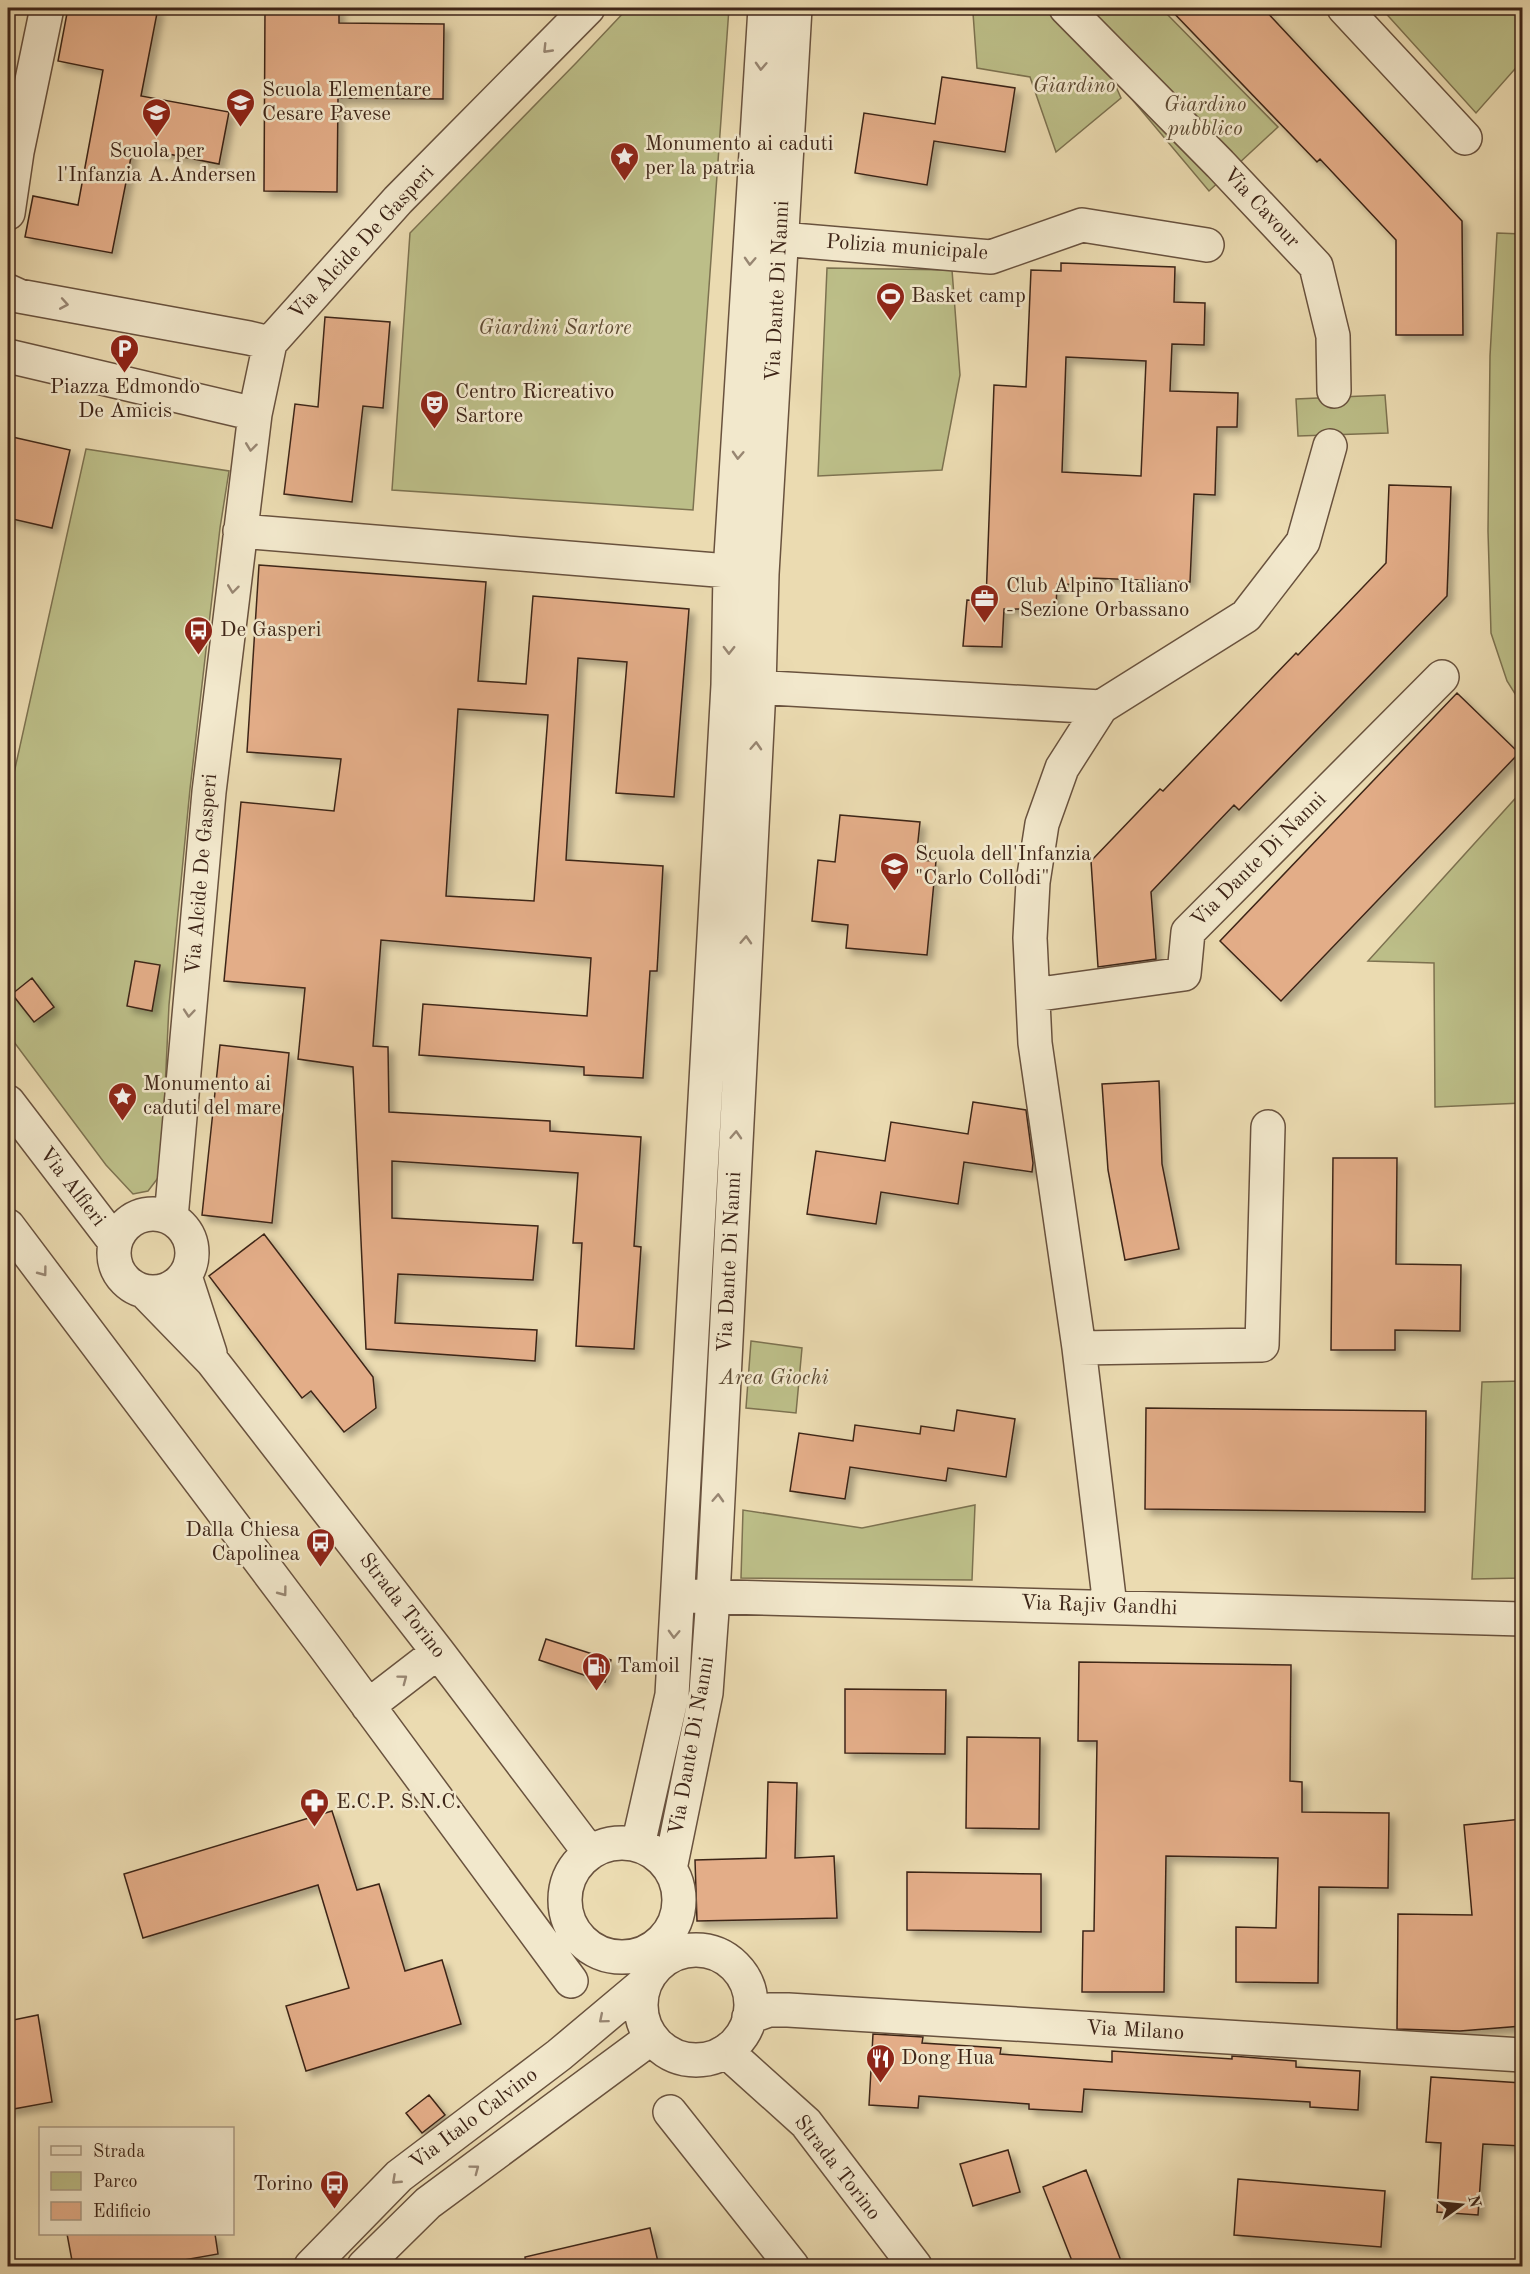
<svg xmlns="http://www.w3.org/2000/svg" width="1530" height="2274" viewBox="0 0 1530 2274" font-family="'Old Standard TT',serif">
<defs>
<filter id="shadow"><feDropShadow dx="5.5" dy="5.5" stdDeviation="3" flood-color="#0004"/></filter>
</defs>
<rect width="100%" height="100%" fill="#ebdbb1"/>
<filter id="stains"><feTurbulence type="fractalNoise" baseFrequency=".00333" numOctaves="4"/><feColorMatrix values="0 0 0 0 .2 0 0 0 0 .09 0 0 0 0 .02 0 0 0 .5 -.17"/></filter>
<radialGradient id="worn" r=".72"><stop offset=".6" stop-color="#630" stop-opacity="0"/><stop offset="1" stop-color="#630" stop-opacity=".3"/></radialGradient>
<path fill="#bcbe88" stroke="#7d7250" stroke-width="1.5" d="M628 8H729L693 510 392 490 410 233 577 62Z
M1041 8H1059L1043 12 1056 13 1077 8H1161L1278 127 1209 191 1110 73 1121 98 1056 152 1030 77 977 68 973 13H1040Z
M1381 8H1522V61L1476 113Z
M1497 233 1522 234V705L1507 681 1491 633 1488 531 1490 356Z
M827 268 952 270 960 375 942 470 818 476Z
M1385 395 1388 433 1298 436 1296 399Z
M86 449 229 471 220 528 190 789 169 1005 161 1174 148 1191 133 1194 106 1165 8 1034V800Z
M1522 791V1103L1435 1107 1434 963 1368 961Z
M751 1341 802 1348 796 1413 746 1408Z
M1522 1381V1578L1472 1579 1482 1382Z
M975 1505 972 1580 741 1578 743 1510 862 1528Z"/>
<path fill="#e3ad88" stroke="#3e2518" stroke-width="1.5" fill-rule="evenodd" filter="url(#shadow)" d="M68 8H158L141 96 229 112 219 164 133 147 112 253 25 237 33 196 78 205 103 70 58 61Z
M265 8H339V23L444 24 443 99 338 98 337 192 264 191Z
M1169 8H1263L1462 221 1463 335H1396V240L1320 159 1317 162Z
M942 77 1015 88 1005 152 934 141 927 185 855 173 864 113 935 124Z
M1061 263 1175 267 1174 302 1205 303 1204 345 1172 344 1170 391 1238 393 1237 427H1217L1215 495 1194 494 1190 582 1091 578V585L1057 584 1056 609H1004L1002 647 963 646 967 600 986 601 994 385 1026 387 1031 270 1061 271ZM1066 357 1146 361 1141 476 1062 472Z
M325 317 390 322 383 408 363 406 352 502 284 494 295 404 318 407Z
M8 436 70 450 52 528 8 518Z
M1389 485 1451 487 1447 596 1239 810 1234 805 1151 892 1156 959 1098 967 1091 861 1160 789 1163 791 1296 653 1298 655 1386 563Z
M259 565 486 582 478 681 526 684 533 596 689 609 674 797 616 793 627 662 578 658 566 860 663 866 657 971H650L643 1078 584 1075V1067L419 1055 423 1004 587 1016 591 958 381 940 373 1046 388 1047 389 1112 550 1121V1131L641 1137 634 1246 641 1247 634 1349 576 1346 582 1243H573L578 1173 392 1161V1218L538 1226 533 1280 398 1274 395 1323 537 1330 535 1361 366 1349 353 1067 298 1059 305 988 224 981 241 802 334 811 341 759 247 752ZM458 709 548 715 534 901 446 896Z
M1457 693 1519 753 1281 1001 1220 941Z
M840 815 920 822 916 860 936 861 927 955 846 948 848 925 812 921 818 860 835 862Z
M135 961 160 965 152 1011 127 1006Z
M32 978 54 1007 34 1022 12 994Z
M220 1045 289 1053 272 1223 202 1215Z
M1159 1081 1162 1164 1179 1249 1125 1260 1108 1170 1102 1084Z
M973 1102 1026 1110 1033 1163 1032 1172 964 1162 958 1204 881 1192 876 1224 807 1214 816 1151 885 1161 891 1122 968 1134Z
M1333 1158H1397L1396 1264 1461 1265 1460 1331 1395 1330V1350H1331Z
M264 1234 373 1377 376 1408 344 1432 311 1391 302 1398 209 1276Z
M1146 1408 1426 1411 1425 1512 1145 1509Z
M957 1410 1015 1419 1006 1477 948 1468 946 1481 850 1467 845 1499 790 1491 799 1433 853 1441 855 1425 920 1434 921 1426 954 1431Z
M546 1639 611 1660 605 1682 539 1660Z
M1079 1662 1291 1665 1290 1781 1302 1782V1812L1389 1813 1388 1888 1319 1887 1318 1983 1236 1982V1927L1276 1928 1278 1858 1166 1856 1164 1992H1082L1083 1931H1094L1097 1741H1078Z
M845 1689 946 1690 945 1754 845 1753Z
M967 1737 1040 1738 1039 1829 966 1828Z
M768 1782 797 1783 795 1858 834 1856 837 1918 697 1921 695 1860 766 1858Z
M332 1811 357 1890 379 1884 405 1971 442 1960 461 2024 306 2071 286 2006 349 1988 318 1885 143 1938 124 1874Z
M1522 1819V2026L1460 2031 1397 2029 1398 1914 1472 1915 1464 1825Z
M907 1872 1041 1874V1932L907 1930Z
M38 2015 52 2102 8 2110V2021Z
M873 2034 923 2037 922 2043 1001 2048 1000 2054 1112 2062V2051L1232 2059V2056L1296 2061V2067L1360 2071 1358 2110 1310 2107V2102L1084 2089 1082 2112 1029 2109V2104L919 2096 918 2108 869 2105Z
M1431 2077 1522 2083V2146L1483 2144 1478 2215 1437 2212 1441 2143 1426 2142Z
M429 2095 445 2115 422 2133 406 2113Z
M1008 2150 1020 2192 973 2206 960 2164Z
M1086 2170 1123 2266H1074L1043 2187Z
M1238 2179 1385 2191 1381 2247 1234 2235Z
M650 2228 659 2266H526L525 2257Z
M67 2234H215L218 2254 150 2266H73Z"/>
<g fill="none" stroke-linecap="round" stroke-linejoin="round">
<defs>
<path id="minor" d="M1066 8 1220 164 1316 266 1333 336 1334 391
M1344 8 1465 138
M8 213 17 152 47 8
M781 239 991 257 1082 225 1207 245
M8 291 19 296 249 338 270 343
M8 356 255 414
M240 531 753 573
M737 686 1101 707
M1033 995 1184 974 1188 932 1442 677
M8 1102 115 1242
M114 1253a39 39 0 1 1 78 0a39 39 0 1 1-78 0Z
M171 1218 209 792 255 414 270 343 398 200 588 8
M8 1226 325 1647 571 1981
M185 1276 210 1353
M145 1292 212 1361 438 1652 590 1853
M1079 1348 1262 1345 1268 1127
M693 1596 1522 1619
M1110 1606 1079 1348 1035 1043 1030 938 1033 882 1042 824 1062 768 1101 707 1246 616 1303 542 1330 446
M368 1706 438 1652
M565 1900a57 57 0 1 1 114 0a57 57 0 1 1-114 0Z
M638 1845 672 1695 728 685 730 572 765 8
M670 1869 706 1693 713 1597 759 688 762 574 795 8
M641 2005a55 55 0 1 1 110 0a55 55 0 1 1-110 0Z
M749 2017 769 2010H788L1522 2055
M726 2051 806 2123 915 2266
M670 2112 792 2266
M311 2266 399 2176 559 2055 646 1982
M364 2266 428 2203 643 2044 653 2040"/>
</defs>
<use href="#minor" stroke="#69523e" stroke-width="36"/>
<use href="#minor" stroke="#f2e8cc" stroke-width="33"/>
</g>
<defs><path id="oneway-chevron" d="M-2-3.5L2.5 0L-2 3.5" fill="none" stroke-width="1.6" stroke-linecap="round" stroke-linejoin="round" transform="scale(1.5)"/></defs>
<g stroke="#988672">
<use href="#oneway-chevron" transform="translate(547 49) rotate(134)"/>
<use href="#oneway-chevron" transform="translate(761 66) rotate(93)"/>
<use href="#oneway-chevron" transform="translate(750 261) rotate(93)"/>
<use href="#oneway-chevron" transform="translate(64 304) rotate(10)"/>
<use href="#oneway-chevron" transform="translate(251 447) rotate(97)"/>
<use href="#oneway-chevron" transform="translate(738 455) rotate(93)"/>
<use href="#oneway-chevron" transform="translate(233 589) rotate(97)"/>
<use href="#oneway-chevron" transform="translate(729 650) rotate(91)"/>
<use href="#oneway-chevron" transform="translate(756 746) rotate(-87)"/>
<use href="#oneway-chevron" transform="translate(746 940) rotate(-87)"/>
<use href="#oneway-chevron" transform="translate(189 1013) rotate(95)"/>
<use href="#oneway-chevron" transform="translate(736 1135) rotate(-87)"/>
<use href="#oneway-chevron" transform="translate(43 1272) rotate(53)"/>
<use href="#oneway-chevron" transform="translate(718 1498) rotate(-87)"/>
<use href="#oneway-chevron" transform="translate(283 1592) rotate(53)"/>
<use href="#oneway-chevron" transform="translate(674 1634) rotate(92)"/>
<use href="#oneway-chevron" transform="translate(403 1679) rotate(-37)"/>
<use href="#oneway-chevron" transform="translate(603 2019) rotate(140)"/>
<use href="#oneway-chevron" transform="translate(475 2169) rotate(-37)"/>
<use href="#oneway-chevron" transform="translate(396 2180) rotate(137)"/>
</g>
<defs>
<symbol id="school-pin" viewBox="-11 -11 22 30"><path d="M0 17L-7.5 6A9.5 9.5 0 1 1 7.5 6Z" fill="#8f2418" stroke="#f2e8cc"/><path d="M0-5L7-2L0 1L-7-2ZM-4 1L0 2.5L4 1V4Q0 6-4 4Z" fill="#fff"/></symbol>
<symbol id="sight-pin" viewBox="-11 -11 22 30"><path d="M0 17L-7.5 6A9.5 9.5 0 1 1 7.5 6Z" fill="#8f2418" stroke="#f2e8cc"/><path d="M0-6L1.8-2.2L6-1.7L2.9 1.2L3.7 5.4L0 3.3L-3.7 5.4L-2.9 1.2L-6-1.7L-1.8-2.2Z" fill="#fff"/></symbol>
<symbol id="stadium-pin" viewBox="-11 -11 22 30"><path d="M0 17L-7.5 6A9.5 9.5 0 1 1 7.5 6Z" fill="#8f2418" stroke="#f2e8cc"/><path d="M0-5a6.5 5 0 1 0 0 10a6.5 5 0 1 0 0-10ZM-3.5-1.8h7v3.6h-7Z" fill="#fff"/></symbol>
<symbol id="parking-pin" viewBox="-11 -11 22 30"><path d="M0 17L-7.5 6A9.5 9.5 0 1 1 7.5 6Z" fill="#8f2418" stroke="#f2e8cc"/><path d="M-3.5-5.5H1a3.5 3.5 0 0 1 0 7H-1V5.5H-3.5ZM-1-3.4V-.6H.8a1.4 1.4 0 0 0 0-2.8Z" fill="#fff"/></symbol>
<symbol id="theatre-pin" viewBox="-11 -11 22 30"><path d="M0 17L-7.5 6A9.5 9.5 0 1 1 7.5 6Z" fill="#8f2418" stroke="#f2e8cc"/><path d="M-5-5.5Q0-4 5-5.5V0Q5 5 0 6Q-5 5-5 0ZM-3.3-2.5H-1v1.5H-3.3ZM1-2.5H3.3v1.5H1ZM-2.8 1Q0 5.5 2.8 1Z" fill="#fff"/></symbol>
<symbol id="office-pin" viewBox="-11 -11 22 30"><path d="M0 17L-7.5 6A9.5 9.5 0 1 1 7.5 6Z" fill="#8f2418" stroke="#f2e8cc"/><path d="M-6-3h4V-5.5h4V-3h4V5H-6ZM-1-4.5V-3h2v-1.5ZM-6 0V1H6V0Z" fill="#fff"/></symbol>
<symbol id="bus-pin" viewBox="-11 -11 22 30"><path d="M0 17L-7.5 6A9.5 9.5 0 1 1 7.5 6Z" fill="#8f2418" stroke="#f2e8cc"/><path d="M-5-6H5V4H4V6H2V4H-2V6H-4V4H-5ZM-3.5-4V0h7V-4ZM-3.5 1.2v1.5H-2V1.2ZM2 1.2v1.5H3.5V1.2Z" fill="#fff"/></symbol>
<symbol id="fuel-pin" viewBox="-11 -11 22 30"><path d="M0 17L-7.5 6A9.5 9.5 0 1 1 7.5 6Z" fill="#8f2418" stroke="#f2e8cc"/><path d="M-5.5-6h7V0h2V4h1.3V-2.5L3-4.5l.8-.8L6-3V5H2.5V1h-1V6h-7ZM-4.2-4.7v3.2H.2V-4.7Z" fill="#fff"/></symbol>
<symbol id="pharmacy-pin" viewBox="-11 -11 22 30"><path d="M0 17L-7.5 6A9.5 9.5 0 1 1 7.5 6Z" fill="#8f2418" stroke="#f2e8cc"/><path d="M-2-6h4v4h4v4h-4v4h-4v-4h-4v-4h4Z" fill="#fff"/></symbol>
<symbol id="restaurant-pin" viewBox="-11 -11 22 30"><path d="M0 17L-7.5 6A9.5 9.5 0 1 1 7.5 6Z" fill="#8f2418" stroke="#f2e8cc"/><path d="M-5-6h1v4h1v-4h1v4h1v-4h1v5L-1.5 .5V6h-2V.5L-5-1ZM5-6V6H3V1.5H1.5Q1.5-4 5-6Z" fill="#fff"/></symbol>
</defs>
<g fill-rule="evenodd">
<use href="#school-pin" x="224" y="86" width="33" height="45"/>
<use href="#school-pin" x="140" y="96" width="33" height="45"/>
<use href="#sight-pin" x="608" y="140" width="33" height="45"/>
<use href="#stadium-pin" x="874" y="280" width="33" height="45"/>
<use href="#parking-pin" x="108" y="332" width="33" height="45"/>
<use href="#theatre-pin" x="418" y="388" width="33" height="45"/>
<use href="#office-pin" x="968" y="582" width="33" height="45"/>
<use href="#bus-pin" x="182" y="614" width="33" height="45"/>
<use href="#school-pin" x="878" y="850" width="33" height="45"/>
<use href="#sight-pin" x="106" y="1080" width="33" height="45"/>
<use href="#bus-pin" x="304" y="1526" width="33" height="45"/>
<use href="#fuel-pin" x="580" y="1650" width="33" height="45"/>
<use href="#pharmacy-pin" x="298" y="1786" width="33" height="45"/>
<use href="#restaurant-pin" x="864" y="2042" width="33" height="45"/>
<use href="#bus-pin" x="318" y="2168" width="33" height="45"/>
</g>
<g text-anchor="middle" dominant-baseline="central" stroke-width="5" stroke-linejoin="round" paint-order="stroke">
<g font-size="21" font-style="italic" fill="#5e4b34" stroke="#f2e8cc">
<text x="1074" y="86">Giardino</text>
<text x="1205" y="105">Giardino<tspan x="1205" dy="24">pubblico</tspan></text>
<text x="555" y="328">Giardini Sartore</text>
<text x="774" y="1378">Area Giochi</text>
</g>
<g font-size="21" fill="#3e2518" stroke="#f2e8cc" text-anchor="start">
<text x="262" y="90">Scuola Elementare<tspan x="262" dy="24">Cesare Pavese</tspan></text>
<text x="645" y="144">Monumento ai caduti<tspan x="645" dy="24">per la patria</tspan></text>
<text x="157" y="151" text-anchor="middle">Scuola per<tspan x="157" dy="24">l'Infanzia A.Andersen</tspan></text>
<text x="911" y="296">Basket camp</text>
<text x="125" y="387" text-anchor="middle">Piazza Edmondo<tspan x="125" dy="24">De Amicis</tspan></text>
<text x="455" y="392">Centro Ricreativo<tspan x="455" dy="24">Sartore</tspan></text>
<text x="1006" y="586">Club Alpino Italiano<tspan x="1006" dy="24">- Sezione Orbassano</tspan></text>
<text x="220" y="630">De Gasperi</text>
<text x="915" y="854">Scuola dell'Infanzia<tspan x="915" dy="24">"Carlo Collodi"</tspan></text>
<text x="143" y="1084">Monumento ai<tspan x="143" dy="24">caduti del mare</tspan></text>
<text x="300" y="1530" text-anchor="end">Dalla Chiesa<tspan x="300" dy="24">Capolinea</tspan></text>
<text x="617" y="1666">Tamoil</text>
<text x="336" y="1802">E.C.P. S.N.C.</text>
<text x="901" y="2058">Dong Hua</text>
<text x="313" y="2184" text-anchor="end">Torino</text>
</g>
<g font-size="21" fill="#3e2518" stroke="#f2e8cc">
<text transform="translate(1261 208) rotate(47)">Via Cavour</text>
<text transform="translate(362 243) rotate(-47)">Via Alcide De Gasperi</text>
<text transform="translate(907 248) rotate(4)">Polizia municipale</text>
<text transform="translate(778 291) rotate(-87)">Via Dante Di Nanni</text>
<text transform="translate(1259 860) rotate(-45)">Via Dante Di Nanni</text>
<text transform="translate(202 874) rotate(-85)">Via Alcide De Gasperi</text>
<text transform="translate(72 1187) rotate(52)">Via Alfieri</text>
<text transform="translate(730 1262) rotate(-87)">Via Dante Di Nanni</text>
<text transform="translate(402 1606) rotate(52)">Strada Torino</text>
<text transform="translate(1099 1606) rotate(2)">Via Rajiv Gandhi</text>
<text transform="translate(692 1746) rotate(-80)">Via Dante Di Nanni</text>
<text transform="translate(1135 2031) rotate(3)">Via Milano</text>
<text transform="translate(474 2119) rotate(-37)">Via Italo Calvino</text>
<text transform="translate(837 2168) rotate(52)">Strada Torino</text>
</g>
</g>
<rect width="1530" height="2274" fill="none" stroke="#ebdbb1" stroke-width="30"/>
<rect x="9" y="9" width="1512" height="2256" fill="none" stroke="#3e2518" stroke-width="3"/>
<rect x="15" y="15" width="1500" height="2244" fill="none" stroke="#3e2518" stroke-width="1.5"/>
<rect x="39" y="2127" width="195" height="108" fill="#f2e8cc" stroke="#aa9a84" stroke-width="1.5"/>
<rect x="51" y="2146" width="30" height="9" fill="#f2e8cc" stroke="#aa9a84" stroke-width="1.5"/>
<text x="93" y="2157" font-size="18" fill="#3e2518">Strada</text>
<rect x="51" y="2172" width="30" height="18" fill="#bcbe88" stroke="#aa9a84" stroke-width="1.5"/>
<text x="93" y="2187" font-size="18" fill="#3e2518">Parco</text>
<rect x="51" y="2202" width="30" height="18" fill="#e3ad88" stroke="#aa9a84" stroke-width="1.5"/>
<text x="93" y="2217" font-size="18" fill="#3e2518">Edificio</text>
<g transform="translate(1461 2205) rotate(75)" stroke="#f2e8cc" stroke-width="4.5" paint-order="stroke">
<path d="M0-4.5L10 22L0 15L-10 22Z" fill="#3e2518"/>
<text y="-9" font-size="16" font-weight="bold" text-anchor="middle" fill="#3e2518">N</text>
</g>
<rect width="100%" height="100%" filter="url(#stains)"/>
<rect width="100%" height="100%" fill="url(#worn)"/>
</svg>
